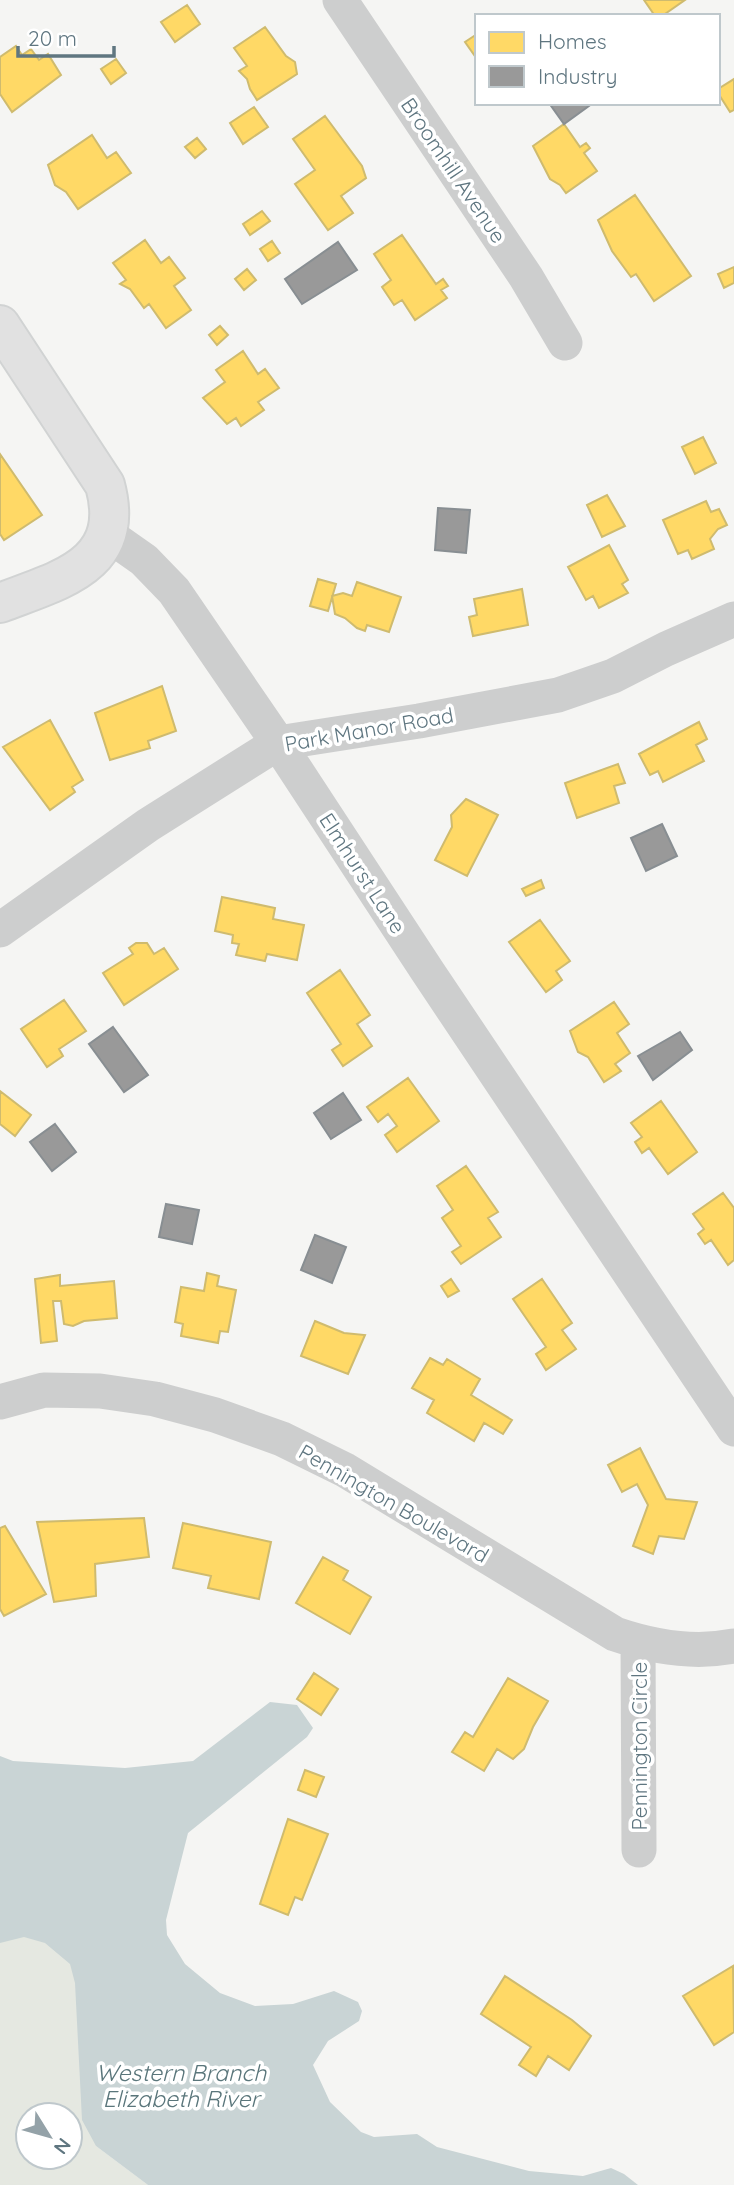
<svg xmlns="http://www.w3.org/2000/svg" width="734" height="2185" viewBox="0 0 734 2185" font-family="Quicksand,sans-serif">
<rect width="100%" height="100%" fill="#f5f5f3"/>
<path fill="#e5e8e1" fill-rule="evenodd" d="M0 1818 128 1850 96 2146 148 2185H0ZM28 2115H70V2157H28Z"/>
<path fill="#c9d4d5" d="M270 1702 297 1705 313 1728 307 1737 188 1833 166 1920 167 1935 185 1964 220 1993 255 2006 293 2004 334 1991 358 2002 362 2011 359 2021 328 2041 313 2065 330 2102 361 2132 374 2137 417 2134 437 2147 529 2171 583 2176 611 2168 624 2174 638 2185H148L96 2146 82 2120 75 1983 70 1964 45 1943 24 1937 0 1943V1756L13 1761 125 1768 193 1761Z"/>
<path fill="#ffd966" stroke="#cfbb6e" stroke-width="2" d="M644 0H685L662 16H655Z
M187 5 200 24 175 42 161 22Z
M265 27 286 56 295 62 297 74 257 100 250 89 247 79 239 71 247 66 234 48Z
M477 34V59L465 42Z
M16 46 22 55 31 49 39 60 48 54 61 75 12 112 0 94V57Z
M116 59 126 73 111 84 101 69Z
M734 79V110L730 112 718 93V89Z
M254 107 268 127 243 144 230 123Z
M325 116 362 166 366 178 341 196 353 213 328 230 295 184 315 170 293 139Z
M564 124 580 147 586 143 590 148 584 153 597 171 566 193 560 185 550 179 533 146Z
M92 135 107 158 116 152 131 173 78 209 66 192 55 185 48 165Z
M197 138 206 149 195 158 185 147Z
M635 195 691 276 654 301 636 274 631 277 612 251 598 220Z
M262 211 270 221 250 235 243 224Z
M402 235 436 284 443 279 448 286 441 290 447 298 415 320 402 300 394 305 382 287 391 280 374 254Z
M145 240 161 263 169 257 185 278 174 286 191 310 166 328 149 304 144 308 130 289 120 284 126 280 113 263Z
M272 241 280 253 268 261 260 249Z
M734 267V283L724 288 718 274Z
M247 269 256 280 244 290 235 279Z
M220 326 228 335 217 345 209 335Z
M243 351 258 374 265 369 279 388 258 402 264 410 241 426 236 418 227 424 203 398 225 382 216 370Z
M703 437 716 463 695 474 682 447Z
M0 454 42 515 4 540 0 534Z
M607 495 625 526 602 537 587 505Z
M706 501 711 512 719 509 727 525 718 529 710 539 714 549 692 559 688 550 678 554 663 520Z
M609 545 628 580 622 584 628 593 599 608 593 596 586 600 568 567Z
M318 579 336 584 328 611 310 606Z
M357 582 401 597 389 632 367 625 365 631 357 628 345 618 335 614 332 596 343 593 352 596Z
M522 589 528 625 473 636 469 617 477 615 474 599Z
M162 686 176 731 148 741 150 748 110 760 95 713Z
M50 720 83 780 72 787 75 792 50 810 3 747Z
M699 722 707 739 696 745 704 761 663 782 658 771 650 775 639 754Z
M618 764 625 783 614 786 619 803 577 818 565 783Z
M466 799 498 815 467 876 435 860 452 827 451 815Z
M541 880 544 888 526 896 522 889Z
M222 897 275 908 273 919 304 925 297 960 267 954 265 961 236 955 239 944 232 943 233 935 215 931Z
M540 920 570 961 556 971 562 980 546 992 509 942Z
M136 943H147L154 954 164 948 178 969 124 1005 103 973 133 954 129 948Z
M340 970 370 1015 357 1024 372 1046 343 1066 332 1050 341 1044 307 993Z
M64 1000 86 1031 59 1049 63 1056 47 1067 21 1029Z
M614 1002 629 1024 617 1033 630 1053 615 1064 621 1071 604 1082 588 1057 578 1052 570 1031Z
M408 1078 439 1121 397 1152 385 1135 397 1126 388 1114 378 1122 367 1107Z
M0 1091 31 1115 15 1136 0 1124Z
M661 1101 697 1152 668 1174 649 1148 642 1153 635 1142 642 1137 631 1123Z
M466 1166 498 1212 488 1218 501 1237 461 1264 452 1252 461 1246 442 1218 453 1210 437 1186Z
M723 1193 734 1208V1260L728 1265 711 1240 705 1244 698 1234 704 1229 693 1214Z
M207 1273 219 1276 217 1286 236 1290 228 1332 220 1331 218 1343 181 1336 183 1324 175 1322 181 1287 204 1291Z
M60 1275V1286L114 1281 117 1318 84 1321 73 1326 64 1324 61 1301H53L57 1341 41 1343 35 1279Z
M451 1279 459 1291 448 1297 441 1286Z
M542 1279 572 1323 562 1330 576 1349 546 1370 536 1354 546 1347 513 1299Z
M315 1321 344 1333 365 1335 348 1374 301 1356Z
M430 1358 443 1365 447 1359 480 1379 471 1395 512 1420 503 1434 484 1423 474 1441 427 1413 434 1400 412 1388Z
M640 1448 666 1499 697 1502 684 1539 659 1536 653 1554 633 1546 648 1505 637 1484 622 1492 608 1465Z
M144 1518 149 1557 95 1564 96 1596 54 1602 37 1522Z
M183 1523 271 1542 259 1599 208 1588 211 1576 173 1568Z
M5 1526 46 1594 4 1616 0 1609V1528Z
M323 1557 348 1571 343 1580 371 1597 350 1634 296 1603Z
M314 1673 338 1689 321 1715 297 1699Z
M508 1678 548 1701 533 1727 524 1749 513 1759 497 1749 484 1771 452 1752 465 1732 473 1737Z
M305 1770 324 1777 316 1797 298 1790Z
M288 1819 328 1834 302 1900 295 1897 288 1915 260 1904Z
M733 1966 734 2032 714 2045 683 1996Z
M505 1976 572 2020 591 2036 569 2070 548 2056 536 2076 519 2065 531 2047 481 2014Z"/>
<path fill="#999" stroke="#888e92" stroke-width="2" d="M549 103H593L564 124Z
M338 242 357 270 302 304 285 279Z
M438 508 470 510 466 553 435 550Z
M662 824 677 856 646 871 631 838Z
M113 1027 148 1075 124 1092 89 1044Z
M680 1032 692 1050 653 1080 638 1056Z
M343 1093 361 1120 331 1139 314 1113Z
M55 1124 76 1152 52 1171 30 1142Z
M166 1204 199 1210 192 1244 159 1237Z
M315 1235 346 1247 332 1283 301 1270Z"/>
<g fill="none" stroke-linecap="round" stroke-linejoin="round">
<defs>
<path id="secondary" d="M0 325 105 485C127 566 59 580 0 603"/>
</defs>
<use href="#secondary" stroke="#d1d3d3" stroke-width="42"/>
<path stroke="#cdcece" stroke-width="35" d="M340 0 526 277 565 343
M107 534 144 560 174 591 278 743 428 972 734 1429
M0 930 148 825 278 743 419 721 558 695 613 676 666 649 734 619
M0 1402 44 1390 100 1391 155 1399 215 1415 282 1439 345 1470 615 1634C653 1647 694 1654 734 1646
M638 1642 639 1850"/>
<use href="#secondary" stroke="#e1e1e1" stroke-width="38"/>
</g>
<g text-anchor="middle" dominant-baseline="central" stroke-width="7" stroke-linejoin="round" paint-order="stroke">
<g font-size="21" fill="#5f7680" stroke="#fff">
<text transform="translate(454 170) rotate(56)">Broomhill Avenue</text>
<text transform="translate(369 729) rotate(-10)">Park Manor Road</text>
<text transform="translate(363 873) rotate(57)">Elmhurst Lane</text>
<text transform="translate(394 1503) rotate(30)">Pennington Boulevard</text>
<text transform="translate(639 1746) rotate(-90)">Pennington Circle</text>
</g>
<g font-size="23" font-style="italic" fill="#5a767b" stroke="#fff">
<text x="181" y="2072">Western Branch<tspan x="181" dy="26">Elizabeth River</tspan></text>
</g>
</g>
<rect x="475" y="14" width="245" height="91" fill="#ffffff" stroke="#bfc8cc" stroke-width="2"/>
<rect x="489" y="32" width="35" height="21" fill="#ffd966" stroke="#bfc8cc" stroke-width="2"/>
<text x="538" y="49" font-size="21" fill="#5f7680">Homes</text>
<rect x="489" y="66" width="35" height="21" fill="#999999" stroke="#bfc8cc" stroke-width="2"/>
<text x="538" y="84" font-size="21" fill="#5f7680">Industry</text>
<g transform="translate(49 2136) rotate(127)"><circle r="33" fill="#ffffff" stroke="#bfc8cc" stroke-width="2"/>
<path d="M0-5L12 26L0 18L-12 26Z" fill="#94a2a8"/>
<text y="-10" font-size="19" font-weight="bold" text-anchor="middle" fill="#5f7680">N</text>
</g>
<path d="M18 46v10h96v-10" fill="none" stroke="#5f7680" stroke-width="3.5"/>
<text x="28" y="46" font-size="21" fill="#5f7680" stroke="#ffffff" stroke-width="5" paint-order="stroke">20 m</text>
</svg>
